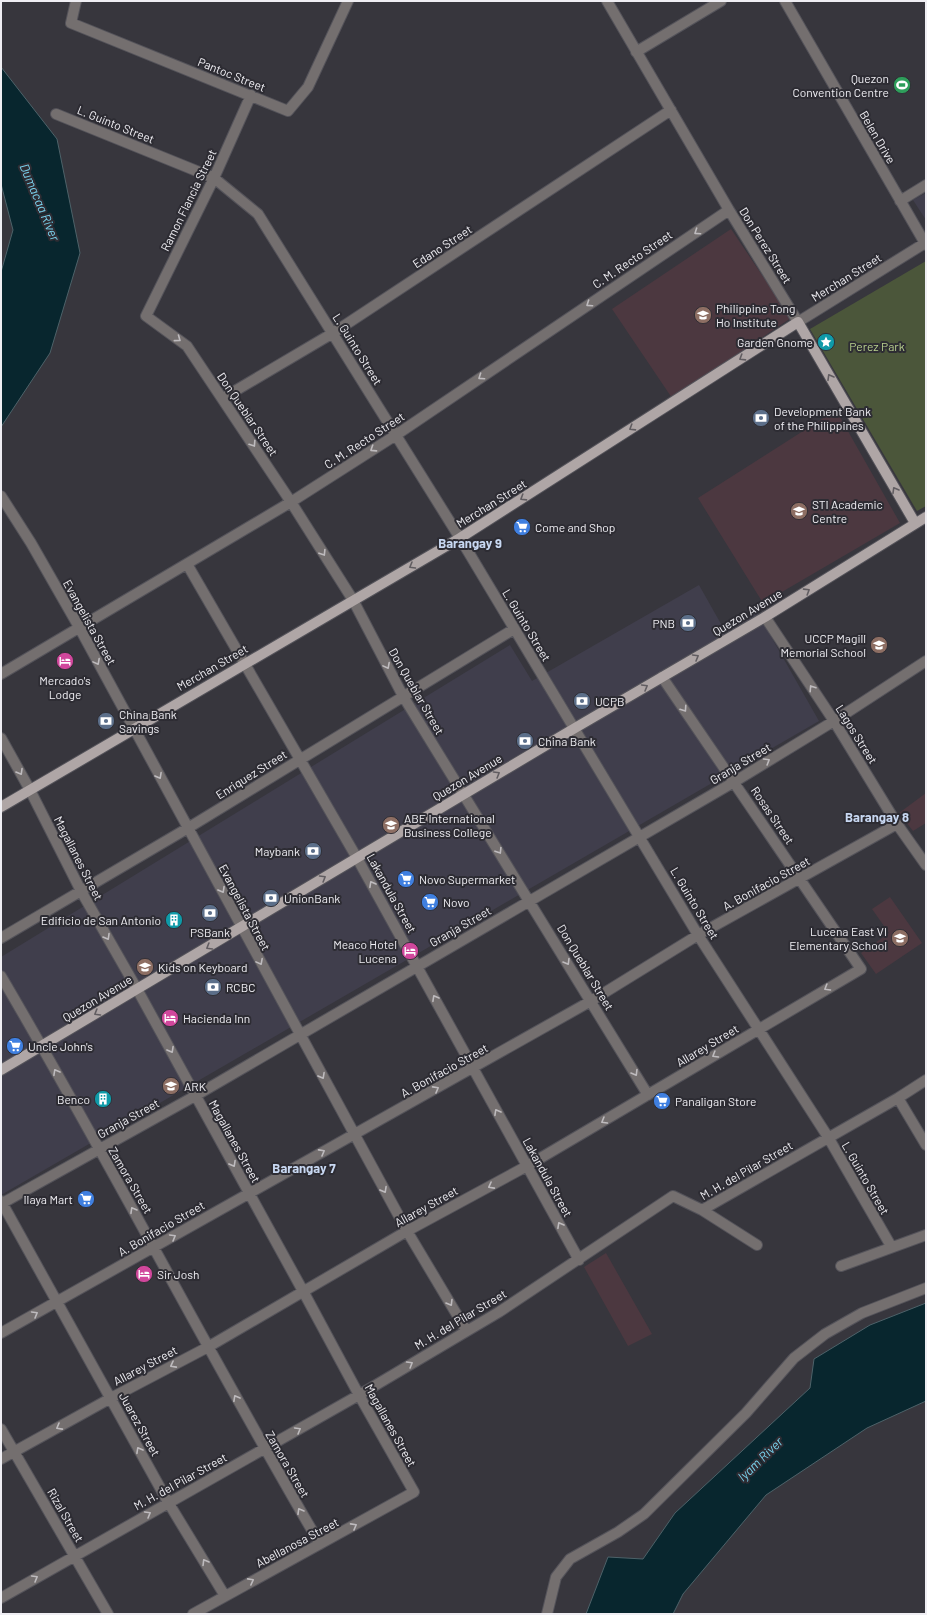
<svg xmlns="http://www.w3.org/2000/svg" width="927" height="1615" viewBox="0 0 927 1615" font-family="Barlow,sans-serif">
<rect width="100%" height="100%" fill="#37363d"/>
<path fill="#403e4c" d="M926 193V220L913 200Z
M699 585 725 631 757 612 819 721 1 1195V957L510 645 532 681Z"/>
<path fill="#4c3840" d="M731 229 791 318 672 398 612 309Z
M836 410 900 523 763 603 698 498Z
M926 793V823L913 831 899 813Z
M890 897 922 943 876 974 861 953 889 933 872 909Z
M606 1253 652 1334 628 1346 584 1267Z"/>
<path fill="#4b563a" d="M926 261V506L917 511 810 329Z"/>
<path fill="#08262e" stroke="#4d6269" d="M1 67 57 139 80 253 50 353 1 427V272L13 230 1 184Z
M926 1303V1401L867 1428 766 1495 683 1594 673 1614H586L608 1557 643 1559 675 1513 810 1388 814 1359 870 1325Z"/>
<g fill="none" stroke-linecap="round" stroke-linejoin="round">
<defs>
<path id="minor" d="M76 1 71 23 288 111 308 87 348 1
M607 1 729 210 798 322 925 243
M785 1 926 245
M636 52 721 1
M251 95 214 178 146 316 187 346 291 502 353 600 403 696 648 1095
M56 114 214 178 258 214 460 538 698 935 828 1137 891 1246
M900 201 926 185
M223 398 333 333 671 110
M1 496 31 543 79 627 407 1231 466 1330
M187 564 357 858 579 1260
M765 617 834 721 897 824 926 865
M1 674 291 502 396 435 729 210
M1 738 30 790 81 891 137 989 303 1291 359 1395 414 1492 193 1614
M1 938 188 828 514 629
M1 976C111 1163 210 1357 320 1544
M898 1098 926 1145
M1 1201 168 1502 225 1596
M1 1204 195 1096 734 782 834 721 926 661
M702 1210 757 1245
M841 1266 926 1235
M1 1333 591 1001 698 935 897 824
M1 1429 108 1614
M1 1459 111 1398 208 1347 407 1231 527 1166 861 969 662 677
M1 1598 359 1395 499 1312 673 1196 702 1210 898 1098 926 1080
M547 1614 556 1577 570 1559 618 1532 644 1514 746 1413 794 1358 825 1334 862 1313 926 1288"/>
<path id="major" d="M1 807 460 538 798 322 915 523
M1 1070 575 728 765 617 926 517"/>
</defs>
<use href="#minor" stroke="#54535a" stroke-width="12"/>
<use href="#major" stroke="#54535a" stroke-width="12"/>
<use href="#minor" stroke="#746f6f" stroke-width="10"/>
<use href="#major" stroke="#afa6a6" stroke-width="10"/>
</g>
<defs><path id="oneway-chevron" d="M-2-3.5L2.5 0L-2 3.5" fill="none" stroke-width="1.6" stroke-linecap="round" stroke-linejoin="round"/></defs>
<g stroke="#bebbbe">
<use href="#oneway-chevron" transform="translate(697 232) rotate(146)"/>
<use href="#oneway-chevron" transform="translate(589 304) rotate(146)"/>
<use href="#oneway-chevron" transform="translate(178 339) rotate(36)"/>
<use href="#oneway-chevron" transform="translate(481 377) rotate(146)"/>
<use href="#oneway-chevron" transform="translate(253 444) rotate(57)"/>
<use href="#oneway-chevron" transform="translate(373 449) rotate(147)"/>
<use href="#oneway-chevron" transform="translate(323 553) rotate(58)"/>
<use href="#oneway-chevron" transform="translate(97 662) rotate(62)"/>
<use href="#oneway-chevron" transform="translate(387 666) rotate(62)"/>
<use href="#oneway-chevron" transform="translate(812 688) rotate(-123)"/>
<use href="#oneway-chevron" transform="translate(684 709) rotate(56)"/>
<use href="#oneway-chevron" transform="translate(767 761) rotate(-31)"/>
<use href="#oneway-chevron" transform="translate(20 772) rotate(60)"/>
<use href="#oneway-chevron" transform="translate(159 776) rotate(61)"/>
<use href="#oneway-chevron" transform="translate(499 851) rotate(58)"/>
<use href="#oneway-chevron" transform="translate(372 884) rotate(-119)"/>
<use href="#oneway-chevron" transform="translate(222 890) rotate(61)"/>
<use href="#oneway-chevron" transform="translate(107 937) rotate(60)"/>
<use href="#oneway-chevron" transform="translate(260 962) rotate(62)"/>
<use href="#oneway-chevron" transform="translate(567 962) rotate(59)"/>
<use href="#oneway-chevron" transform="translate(827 988) rotate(149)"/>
<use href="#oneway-chevron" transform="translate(435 998) rotate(-119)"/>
<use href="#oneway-chevron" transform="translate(171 1050) rotate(61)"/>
<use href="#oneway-chevron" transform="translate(715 1055) rotate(149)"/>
<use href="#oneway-chevron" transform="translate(56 1072) rotate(-119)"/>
<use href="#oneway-chevron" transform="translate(635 1073) rotate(59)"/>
<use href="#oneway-chevron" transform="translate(322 1076) rotate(61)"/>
<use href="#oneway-chevron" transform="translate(436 1089) rotate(-29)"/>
<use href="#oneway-chevron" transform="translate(497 1112) rotate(-119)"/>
<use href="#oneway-chevron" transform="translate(604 1121) rotate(150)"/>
<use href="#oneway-chevron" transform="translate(322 1152) rotate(-29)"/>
<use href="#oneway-chevron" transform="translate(233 1164) rotate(61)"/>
<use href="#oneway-chevron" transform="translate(491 1186) rotate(152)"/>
<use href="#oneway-chevron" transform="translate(384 1190) rotate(61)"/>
<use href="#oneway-chevron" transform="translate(133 1210) rotate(-120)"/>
<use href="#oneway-chevron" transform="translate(560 1225) rotate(-119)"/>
<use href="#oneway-chevron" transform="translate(173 1237) rotate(-30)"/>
<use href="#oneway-chevron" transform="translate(450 1303) rotate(59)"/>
<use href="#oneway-chevron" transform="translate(35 1314) rotate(-30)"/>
<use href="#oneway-chevron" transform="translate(410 1364) rotate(-31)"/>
<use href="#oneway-chevron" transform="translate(173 1365) rotate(152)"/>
<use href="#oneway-chevron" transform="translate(236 1398) rotate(-119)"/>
<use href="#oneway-chevron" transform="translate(59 1427) rotate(151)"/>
<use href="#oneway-chevron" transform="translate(298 1430) rotate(-30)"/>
<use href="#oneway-chevron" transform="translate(139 1450) rotate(-119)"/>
<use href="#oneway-chevron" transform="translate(300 1511) rotate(-120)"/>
<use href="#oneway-chevron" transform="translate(148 1514) rotate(-30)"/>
<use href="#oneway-chevron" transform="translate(354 1526) rotate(-29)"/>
<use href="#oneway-chevron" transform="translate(205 1562) rotate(-121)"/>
<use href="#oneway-chevron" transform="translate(35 1578) rotate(-30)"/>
<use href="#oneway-chevron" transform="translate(251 1581) rotate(-28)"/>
</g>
<g stroke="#615d61">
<use href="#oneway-chevron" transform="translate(742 358) rotate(148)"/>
<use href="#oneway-chevron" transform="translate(830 377) rotate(-120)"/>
<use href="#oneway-chevron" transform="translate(632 428) rotate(148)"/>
<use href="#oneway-chevron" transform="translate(895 490) rotate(-120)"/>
<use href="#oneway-chevron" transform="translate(523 498) rotate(148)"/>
<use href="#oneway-chevron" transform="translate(412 566) rotate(150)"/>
<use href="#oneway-chevron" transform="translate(807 591) rotate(-32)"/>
<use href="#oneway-chevron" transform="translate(696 657) rotate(-30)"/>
<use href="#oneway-chevron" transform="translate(645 687) rotate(-30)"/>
<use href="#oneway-chevron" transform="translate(497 774) rotate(-31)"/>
<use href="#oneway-chevron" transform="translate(323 878) rotate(-31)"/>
<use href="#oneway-chevron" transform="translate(209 947) rotate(149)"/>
<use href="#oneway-chevron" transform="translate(97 1013) rotate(149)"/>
</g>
<defs>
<symbol id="stadium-disc" viewBox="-11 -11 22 22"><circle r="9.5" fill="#2e9e5b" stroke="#2d2c33"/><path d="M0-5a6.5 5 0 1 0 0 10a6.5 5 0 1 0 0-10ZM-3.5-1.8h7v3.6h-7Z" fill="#fff"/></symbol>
<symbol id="school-disc" viewBox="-11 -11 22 22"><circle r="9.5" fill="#8d6e63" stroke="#2d2c33"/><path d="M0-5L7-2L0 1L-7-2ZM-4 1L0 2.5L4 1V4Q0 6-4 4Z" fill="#fff"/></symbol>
<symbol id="sight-disc" viewBox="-11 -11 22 22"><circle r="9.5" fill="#0f9aa8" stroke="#2d2c33"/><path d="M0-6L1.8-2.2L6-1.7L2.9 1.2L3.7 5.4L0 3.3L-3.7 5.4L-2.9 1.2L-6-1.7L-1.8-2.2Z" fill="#fff"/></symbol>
<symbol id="bank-disc" viewBox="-11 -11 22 22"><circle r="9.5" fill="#5c6f8a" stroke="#2d2c33"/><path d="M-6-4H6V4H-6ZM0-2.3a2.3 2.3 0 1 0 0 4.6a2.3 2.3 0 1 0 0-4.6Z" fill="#fff"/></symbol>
<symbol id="university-disc" viewBox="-11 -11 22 22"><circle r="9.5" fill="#8d6e63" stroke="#2d2c33"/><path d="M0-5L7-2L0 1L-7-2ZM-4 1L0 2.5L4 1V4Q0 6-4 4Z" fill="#fff"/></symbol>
<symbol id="supermarket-disc" viewBox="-11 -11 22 22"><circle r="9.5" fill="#3f7fe0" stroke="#2d2c33"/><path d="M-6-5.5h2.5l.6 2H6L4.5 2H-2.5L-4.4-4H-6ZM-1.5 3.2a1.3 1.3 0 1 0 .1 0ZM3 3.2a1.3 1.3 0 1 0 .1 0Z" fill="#fff"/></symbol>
<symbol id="hotel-disc" viewBox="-11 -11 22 22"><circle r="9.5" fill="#d1479c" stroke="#2d2c33"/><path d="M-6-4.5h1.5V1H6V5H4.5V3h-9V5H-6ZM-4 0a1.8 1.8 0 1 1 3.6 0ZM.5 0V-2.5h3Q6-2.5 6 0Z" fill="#fff"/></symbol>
<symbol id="building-disc" viewBox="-11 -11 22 22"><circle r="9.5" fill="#0f9aa8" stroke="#2d2c33"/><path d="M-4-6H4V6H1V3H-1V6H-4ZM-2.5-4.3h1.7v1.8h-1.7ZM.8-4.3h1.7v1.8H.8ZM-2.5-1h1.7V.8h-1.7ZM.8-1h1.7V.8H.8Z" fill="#fff"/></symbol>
</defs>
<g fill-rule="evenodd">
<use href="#stadium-disc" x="892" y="75" width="20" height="20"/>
<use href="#school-disc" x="693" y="305" width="20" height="20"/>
<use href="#sight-disc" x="816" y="332" width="20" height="20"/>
<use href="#bank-disc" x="751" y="408" width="20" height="20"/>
<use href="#university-disc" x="789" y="501" width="20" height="20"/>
<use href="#supermarket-disc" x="512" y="517" width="20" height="20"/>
<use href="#bank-disc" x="678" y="613" width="20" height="20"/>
<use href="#school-disc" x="869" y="635" width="20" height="20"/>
<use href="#hotel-disc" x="55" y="651" width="20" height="20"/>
<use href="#bank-disc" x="572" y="691" width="20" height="20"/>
<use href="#bank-disc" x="96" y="711" width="20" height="20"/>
<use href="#bank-disc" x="515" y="731" width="20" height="20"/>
<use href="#university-disc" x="381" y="815" width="20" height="20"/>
<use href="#bank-disc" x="303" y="841" width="20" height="20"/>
<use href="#supermarket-disc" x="396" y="869" width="20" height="20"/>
<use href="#bank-disc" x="261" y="888" width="20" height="20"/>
<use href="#supermarket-disc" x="420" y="892" width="20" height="20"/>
<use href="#bank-disc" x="200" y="903" width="20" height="20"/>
<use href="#building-disc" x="164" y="910" width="20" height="20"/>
<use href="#school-disc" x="890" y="928" width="20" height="20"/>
<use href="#hotel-disc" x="400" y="941" width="20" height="20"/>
<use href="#school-disc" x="135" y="957" width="20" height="20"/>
<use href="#bank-disc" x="203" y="977" width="20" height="20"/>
<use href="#hotel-disc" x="160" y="1008" width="20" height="20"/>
<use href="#supermarket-disc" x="5" y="1036" width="20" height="20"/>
<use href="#school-disc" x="161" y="1076" width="20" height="20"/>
<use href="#building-disc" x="93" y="1089" width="20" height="20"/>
<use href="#supermarket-disc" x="652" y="1091" width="20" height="20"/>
<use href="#supermarket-disc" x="76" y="1189" width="20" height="20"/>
<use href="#hotel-disc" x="134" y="1264" width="20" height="20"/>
</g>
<g text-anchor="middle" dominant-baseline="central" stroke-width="4" stroke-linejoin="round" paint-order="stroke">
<g font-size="12" fill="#efeef3" stroke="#2d2c33">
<text transform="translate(232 74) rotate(22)">Pantoc Street</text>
<text transform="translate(116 124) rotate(22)">L. Guinto Street</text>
<text transform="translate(878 137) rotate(60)">Belen Drive</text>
<text transform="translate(188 200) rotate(-64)">Ramon Flancia Street</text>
<text transform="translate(766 245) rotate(58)">Don Perez Street</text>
<text transform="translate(442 246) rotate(-33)">Edano Street</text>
<text transform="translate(632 259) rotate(-34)">C. M. Recto Street</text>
<text transform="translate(846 277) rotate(-32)">Merchan Street</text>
<text transform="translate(358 349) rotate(58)">L. Guinto Street</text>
<text transform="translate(248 414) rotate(56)">Don Queblar Street</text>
<text transform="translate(364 440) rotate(-33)">C. M. Recto Street</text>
<text transform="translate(491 503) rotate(-32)">Merchan Street</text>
<text transform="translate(747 612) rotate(-31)">Quezon Avenue</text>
<text transform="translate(90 622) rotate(61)">Evangelista Street</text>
<text transform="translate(527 625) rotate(59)">L. Guinto Street</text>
<text transform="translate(212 667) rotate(-30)">Merchan Street</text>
<text transform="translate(417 691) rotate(60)">Don Queblar Street</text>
<text transform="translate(857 734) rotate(58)">Lagos Street</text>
<text transform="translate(740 763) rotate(-31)">Granja Street</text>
<text transform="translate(251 774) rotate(-32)">Enriquez Street</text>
<text transform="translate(467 777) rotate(-31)">Quezon Avenue</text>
<text transform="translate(773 815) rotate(56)">Rosas Street</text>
<text transform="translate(79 858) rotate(63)">Magallanes Street</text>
<text transform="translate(766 883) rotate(-29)">A. Bonifacio Street</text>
<text transform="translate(392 893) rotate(61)">Lakandula Street</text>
<text transform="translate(695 903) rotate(59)">L. Guinto Street</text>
<text transform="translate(245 907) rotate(62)">Evangelista Street</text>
<text transform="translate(460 926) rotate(-30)">Granja Street</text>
<text transform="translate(586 967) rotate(59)">Don Queblar Street</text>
<text transform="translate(97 998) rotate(-31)">Quezon Avenue</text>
<text transform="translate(707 1045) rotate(-31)">Allarey Street</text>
<text transform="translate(444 1070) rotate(-29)">A. Bonifacio Street</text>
<text transform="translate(128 1118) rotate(-29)">Granja Street</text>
<text transform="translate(235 1141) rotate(61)">Magallanes Street</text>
<text transform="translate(746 1170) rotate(-30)">M. H. del Pilar Street</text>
<text transform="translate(548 1177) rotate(61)">Lakandula Street</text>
<text transform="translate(866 1178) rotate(60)">L. Guinto Street</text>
<text transform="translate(131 1180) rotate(60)">Zamora Street</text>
<text transform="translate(426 1206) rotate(-29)">Allarey Street</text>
<text transform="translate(161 1228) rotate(-30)">A. Bonifacio Street</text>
<text transform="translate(460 1319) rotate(-31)">M. H. del Pilar Street</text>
<text transform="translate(145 1365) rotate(-28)">Allarey Street</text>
<text transform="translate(140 1424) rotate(61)">Juarez Street</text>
<text transform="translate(391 1425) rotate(61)">Magallanes Street</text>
<text transform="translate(288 1464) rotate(60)">Zamora Street</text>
<text transform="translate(180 1481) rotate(-29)">M. H. del Pilar Street</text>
<text transform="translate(66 1515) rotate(60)">Rizal Street</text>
<text transform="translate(297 1542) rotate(-28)">Abellanosa Street</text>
</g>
<g font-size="12" fill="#efeef3" stroke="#2d2c33" text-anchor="start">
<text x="889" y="78" text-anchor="end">Quezon<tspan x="889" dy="14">Convention Centre</tspan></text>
<text x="716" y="308">Philippine Tong<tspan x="716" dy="14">Ho Institute</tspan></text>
<text x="813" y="342" text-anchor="end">Garden Gnome</text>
<text x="774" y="411">Development Bank<tspan x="774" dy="14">of the Philippines</tspan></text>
<text x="812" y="504">STI Academic<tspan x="812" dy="14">Centre</tspan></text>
<text x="535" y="527">Come and Shop</text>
<text x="675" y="623" text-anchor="end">PNB</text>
<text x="866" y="638" text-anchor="end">UCCP Magill<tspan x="866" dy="14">Memorial School</tspan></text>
<text x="65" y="680" text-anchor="middle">Mercado's<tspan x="65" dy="14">Lodge</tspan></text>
<text x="595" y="701">UCPB</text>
<text x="119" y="714">China Bank<tspan x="119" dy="14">Savings</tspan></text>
<text x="538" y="741">China Bank</text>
<text x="404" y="818">ABE International<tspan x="404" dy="14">Business College</tspan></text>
<text x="300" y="851" text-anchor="end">Maybank</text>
<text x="419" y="879">Novo Supermarket</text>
<text x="284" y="898">UnionBank</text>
<text x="443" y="902">Novo</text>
<text x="161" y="920" text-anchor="end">Edificio de San Antonio</text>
<text x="887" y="931" text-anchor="end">Lucena East VI<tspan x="887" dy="14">Elementary School</tspan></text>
<text x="210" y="932" text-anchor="middle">PSBank</text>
<text x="397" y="944" text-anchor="end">Meaco Hotel<tspan x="397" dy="14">Lucena</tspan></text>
<text x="158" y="967">Kids on Keyboard</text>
<text x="226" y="987">RCBC</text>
<text x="183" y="1018">Hacienda Inn</text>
<text x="28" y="1046">Uncle John's</text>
<text x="184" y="1086">ARK</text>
<text x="90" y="1099" text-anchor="end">Benco</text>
<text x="675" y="1101">Panaligan Store</text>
<text x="73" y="1199" text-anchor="end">Ilaya Mart</text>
<text x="157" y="1274">Sir Josh</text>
</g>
<g font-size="12" fill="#b9d18e" stroke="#2d2c33">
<text x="877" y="346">Perez Park</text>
</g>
<g font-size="13" font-style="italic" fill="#79d1ec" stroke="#2d2c33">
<text transform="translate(40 202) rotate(67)">Dumacaa River</text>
<text transform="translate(760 1459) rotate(-44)">Iyam River</text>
</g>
<g font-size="13" font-weight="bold" fill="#c8d8f2" stroke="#2d2c33">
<text x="470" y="543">Barangay 9</text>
<text x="877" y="817">Barangay 8</text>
<text x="304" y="1168">Barangay 7</text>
</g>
</g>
<rect width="927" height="1615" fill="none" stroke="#efeef3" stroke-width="4"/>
</svg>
